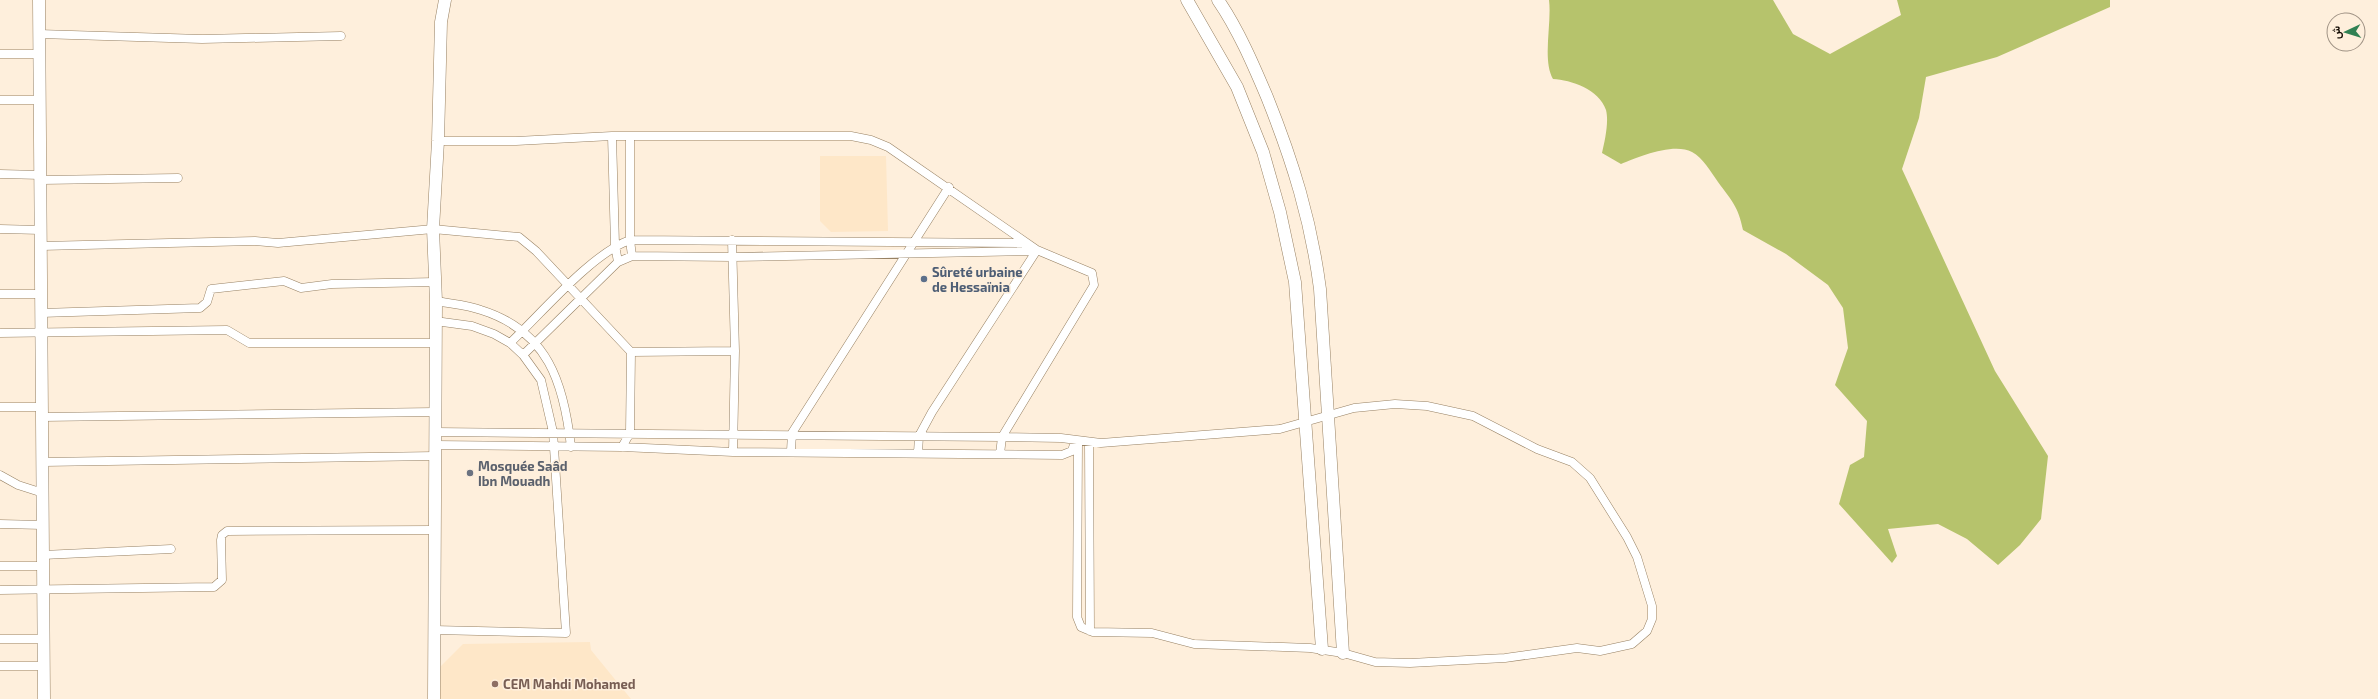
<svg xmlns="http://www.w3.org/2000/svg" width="2378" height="699" viewBox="0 0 2378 699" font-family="'Exo 2',Vazirmatn,sans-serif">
<rect width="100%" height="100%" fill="#feefdc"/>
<path fill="#fee7c8" d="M820 156H886L888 231 831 232 820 221Z
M590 642 591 650 631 699H439V668L463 644Z"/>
<path fill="#b6c36c" d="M1549 0H1773L1793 34 1830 54 1901 15 1897 0H2110V7L1997 57 1926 77 1919 118 1902 169 1995 371 2048 456 2041 519 2020 545 1998 565 1967 539 1938 524 1888 529 1897 556 1892 563 1839 504 1850 465 1864 457 1867 421 1835 385 1848 348 1843 308 1828 285 1786 254 1743 230C1738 206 1732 201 1718 182 1711 172 1703 158 1692 152 1674 142 1637 157 1621 164L1602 153C1605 140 1609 122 1606 110 1599 89 1571 80 1553 79 1542 60 1552 23 1549 0Z"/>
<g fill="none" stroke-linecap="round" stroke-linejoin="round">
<defs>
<path id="street" d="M39 34 202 39 341 36
M0 54H40
M0 100H40
M612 136 615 245 618 262
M630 136V240L632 256
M438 141H516L612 136H851L871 140 888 147 1037 250 1092 273 1094 285 1002 437 1000 454
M0 174 41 175
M41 180 178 178
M0 229 41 230
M732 240 735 351 733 452
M41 246 255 241 278 243 433 229 519 237 536 251 631 352 630 433 622 447
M0 294H41
M436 301C451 304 467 305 481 310 548 331 564 383 571 447
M41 313 200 308 207 302 211 289 284 281 301 288 332 284 436 282
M0 333 227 330 249 343H435
M510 343C541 314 592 253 630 240L1026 243V251
M631 352 735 351
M523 355 618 262 632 256 733 257 1031 251
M0 407H42
M42 417 435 412
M435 432 1002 437 1061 438 1101 443 1280 429 1354 408 1395 404 1427 406 1473 416 1537 449 1572 462 1590 478 1627 537 1637 557 1652 606V619L1647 631 1632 644 1600 651 1577 648 1505 658 1410 663 1375 662 1343 653 1310 648 1194 644 1152 633 1093 632 1081 627 1077 617 1078 442
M1089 443 1090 631
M435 445 622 447 733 452 1062 455 1072 451 1075 441
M791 451 792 433 949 187
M918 453 919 436 932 412 1037 250
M43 462 435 456
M0 475 18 485 43 493
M0 524 43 525
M43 555 171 549
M0 566H43
M0 590 214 587 222 580 221 540 222 535 227 531 434 530
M434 630 566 633 553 432 541 380 523 355 510 343 494 334 472 326 435 321
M0 639H44
M0 666H44"/>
<path id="secondary" d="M39 0 44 699
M1187 0 1237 87 1263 152 1280 212 1295 282 1322 649
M1218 0C1238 29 1253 64 1267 97 1293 162 1311 220 1320 289L1343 653
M434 699 436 301 433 229 438 141 441 22 445 0"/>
</defs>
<use href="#street" stroke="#978163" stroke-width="9"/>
<use href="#secondary" stroke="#978163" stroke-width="13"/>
<use href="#street" stroke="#fff" stroke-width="8"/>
<use href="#secondary" stroke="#fff" stroke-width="12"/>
</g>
<circle fill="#5c6f8a" stroke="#feefdc" stroke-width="1.5" cx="924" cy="279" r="4"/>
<circle fill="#6b7280" stroke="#feefdc" stroke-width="1.5" cx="470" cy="473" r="4"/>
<circle fill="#8d6e63" stroke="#feefdc" stroke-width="1.5" cx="495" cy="684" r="4"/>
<g text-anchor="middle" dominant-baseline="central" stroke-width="3" stroke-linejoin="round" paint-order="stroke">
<g font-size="13" font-weight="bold" fill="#4e5e75" stroke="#feefdc" text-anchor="start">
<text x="932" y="272">Sûreté urbaine<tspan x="932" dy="15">de Hessaïnia</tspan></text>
</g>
<g font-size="13" font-weight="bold" fill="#5b616d" stroke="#feefdc" text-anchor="start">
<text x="478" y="466">Mosquée Saâd<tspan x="478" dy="15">Ibn Mouadh</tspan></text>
</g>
<g font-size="13" font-weight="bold" fill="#785e54" stroke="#feefdc" text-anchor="start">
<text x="503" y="684">CEM Mahdi Mohamed</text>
</g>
</g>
<g transform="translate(2346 32) rotate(266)"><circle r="19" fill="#feefdc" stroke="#a09385"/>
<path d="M0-3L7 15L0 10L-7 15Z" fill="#308153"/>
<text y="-6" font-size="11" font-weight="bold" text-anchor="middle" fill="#120a02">ش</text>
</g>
</svg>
